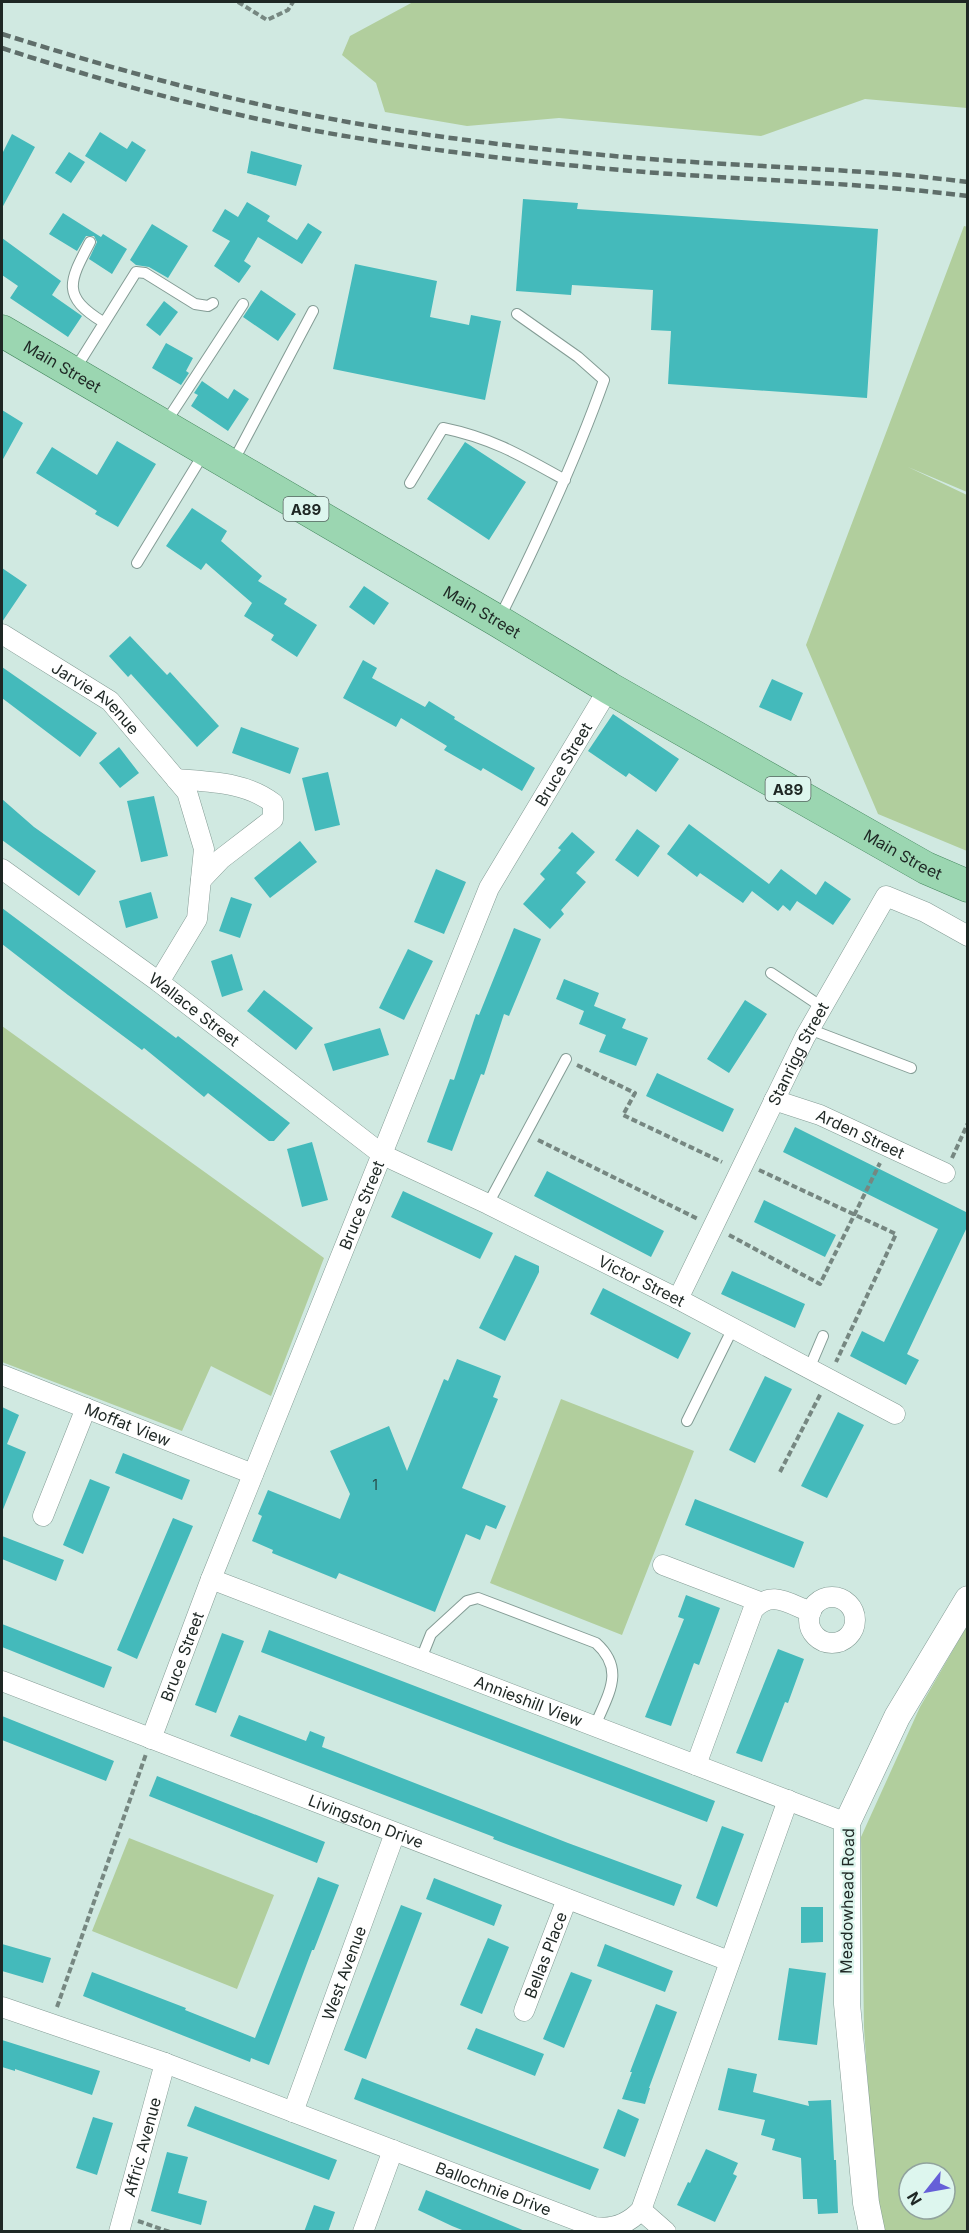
<svg xmlns="http://www.w3.org/2000/svg" width="969" height="2233" viewBox="0 0 969 2233" font-family="Inter,sans-serif">
<rect width="100%" height="100%" fill="#d0e9e1"/>
<path fill="#b1ce9d" fill-rule="evenodd" d="M413 2H967V108L865 99 761 136 559 118 467 126 385 112 376 83 342 55 350 36Z
M964 226 968 227 967 492 908 467 967 495V851L878 814 806 645Z
M2 1026 324 1258 271 1396 211 1366 182 1431 2 1362Z
M561 1399 694 1451 622 1635 490 1583Z
M967 1626V2231H884L876 2205 864 2028 861 1837 920 1707ZM909 2173H945V2209H909Z
M129 1838 274 1895 237 1989 92 1931Z"/>
<path fill="#44babb" d="M100 132 127 149 132 141 146 150 126 182 85 156Z
M12 134 35 147 2 208V154Z
M251 151 302 165 296 186 247 173Z
M69 152 85 162 71 183 55 173Z
M523 199 578 203 577 209 878 229 867 398 668 384 671 331 651 330 653 290 572 285 571 295 516 291Z
M247 202 270 216 267 221 297 240 308 223 322 232 302 264 258 237 244 261 251 266 239 283 214 266 230 241 212 231 225 209 238 217Z
M63 213 101 237 103 234 127 249 112 274 89 259 97 242 94 236H86L77 251 49 234Z
M152 224 188 246 168 278 149 267 136 265 130 260Z
M2 238 61 281 52 295 82 316 68 337 10 298 18 286 2 275Z
M355 264 437 281 430 317 469 325 471 315 501 321 485 400 333 369Z
M261 290 296 314 278 341 243 317Z
M164 301 178 312 160 336 146 325Z
M166 343 193 358 186 371 189 373 181 385 152 368Z
M202 381 228 399 234 389 249 399 228 431 191 406 198 395 194 393Z
M2 410 23 423 2 461Z
M117 441 156 464 118 527 95 514 97 511 36 473 52 447 97 475Z
M465 442 526 482 489 540 427 499Z
M192 508 227 531 221 541 262 576 258 581 287 599 284 604 317 625 297 657 271 640 274 635 244 616 252 603 206 563 201 570 166 546Z
M2 568 27 585 2 622Z
M364 586 389 603 374 625 349 607Z
M130 636 167 675 170 672 219 726 197 747 131 674 128 677 109 656Z
M363 660 377 668 372 678 425 707 429 701 455 717 454 719 535 768 522 791 483 768 481 771 444 750 447 746 401 718 396 727 343 698Z
M2 667 97 733 80 757 2 698Z
M772 679 803 693 791 721 759 707Z
M613 714 679 759 656 792 629 773 626 777 588 751Z
M241 727 299 748 290 774 232 753Z
M119 747 139 773 120 788 99 763Z
M328 772 340 825 315 831 302 778Z
M154 796 168 856 141 862 127 801Z
M2 799 34 827 96 871 79 896 2 840Z
M689 824 769 884 781 869 816 895 825 881 851 899 833 925 797 901 790 911 783 905 778 911 752 891 743 903 700 873 697 877 667 854Z
M637 829 660 846 638 877 615 860Z
M572 832 595 852 576 873 586 882 561 910 564 914 550 929 523 904 545 879 540 874 561 850 558 848Z
M300 841 317 862 270 898 254 878Z
M436 869 466 882 444 934 414 922Z
M151 892 158 918 126 928 119 901Z
M231 897 252 904 240 938 219 931Z
M2 908 176 1038 178 1036 290 1123 274 1141H269L208 1093 204 1097 144 1048 142 1050 68 995 2 944Z
M514 928 541 939 509 1016 504 1014 484 1075 481 1074 452 1151 427 1142 450 1079 454 1080 476 1014 479 1015Z
M408 949 433 961 404 1020 379 1008Z
M232 954 243 990 222 997 211 961Z
M564 979 599 993 594 1006 626 1019 622 1028 648 1038 636 1066 599 1052 606 1035 579 1024 584 1011 556 999Z
M264 990 313 1028 296 1050 247 1011Z
M745 1000 767 1014 729 1073 707 1059Z
M380 1028 389 1055 333 1071 324 1044Z
M657 1073 734 1109 723 1132 646 1096Z
M795 1127 968 1213V1225L907 1354 919 1360 906 1385 850 1356 862 1331 884 1342 938 1229 783 1152Z
M312 1142 328 1200 302 1207 287 1149Z
M547 1171 664 1231 651 1257 534 1196Z
M403 1191 493 1233 480 1259 391 1217Z
M764 1200 836 1235 825 1257 754 1222Z
M515 1255 539 1266V1272L505 1341 479 1328Z
M732 1271 805 1304 795 1328 721 1294Z
M603 1288 691 1333 678 1359 590 1314Z
M457 1359 501 1376 493 1397 498 1399 462 1488 506 1506 496 1529 486 1525 480 1540 466 1534 435 1612 339 1573 336 1579 272 1553 273 1550 252 1541 262 1516 258 1514 268 1490 340 1519 350 1494 330 1451 389 1426 407 1471 444 1379 448 1381Z
M765 1376 792 1389 755 1463 729 1450Z
M2 1407 19 1415 7 1444 26 1452 2 1512Z
M838 1412 864 1425 827 1498 801 1486Z
M123 1453 190 1480 182 1500 115 1473Z
M90 1479 110 1487 83 1554 63 1545Z
M695 1499 804 1542 794 1568 685 1525Z
M173 1518 193 1526 137 1659 117 1650Z
M2 1536 64 1560 56 1581 2 1559Z
M686 1595 720 1608 699 1665 694 1663 671 1726 645 1717 684 1619 678 1617Z
M2 1624 112 1667 104 1688 2 1647Z
M269 1630 715 1801 707 1822 261 1652Z
M222 1633 244 1641 216 1713 195 1705Z
M778 1649 804 1659 788 1703 785 1702 762 1762 736 1753Z
M239 1715 306 1741 310 1731 325 1737 322 1747 338 1753 568 1843 682 1885 674 1906 525 1851 493 1839 494 1837 230 1736Z
M2 1716 114 1761 106 1781 2 1740Z
M157 1776 325 1842 317 1863 149 1796Z
M722 1826 744 1834 717 1907 696 1898Z
M318 1877 339 1885 314 1950H312L269 2065 251 2058 250 2062 83 1996 92 1972 186 2008 185 2010 255 2038Z
M434 1878 502 1905 494 1926 426 1899Z
M401 1905 422 1913 366 2059 344 2050Z
M801 1907H823V1942L801 1943Z
M488 1938 509 1947 482 2014 460 2005Z
M2 1944 51 1958 43 1983 2 1971Z
M605 1944 673 1971 665 1992 597 1966Z
M789 1968 826 1973 817 2045 778 2040Z
M571 1972 592 1980 564 2048 543 2039Z
M656 2004 677 2012 649 2088H650L645 2104 622 2099 632 2072H630Z
M476 2028 544 2054 535 2076 467 2049Z
M2 2040 100 2071 92 2095 15 2069V2071L2 2067Z
M728 2068 757 2074 753 2092 809 2106 808 2101 831 2100 834 2160H836L838 2213 818 2214 817 2199H803L801 2158 772 2150 775 2139 761 2135 765 2120 718 2110Z
M362 2078 599 2169 590 2190 354 2099Z
M195 2106 337 2160 329 2180 187 2126Z
M618 2109 639 2119 625 2157 603 2148Z
M93 2117 113 2123 97 2175 76 2168Z
M706 2149 738 2163 733 2174 737 2176 715 2222 677 2205 688 2182 690 2183Z
M167 2152 188 2157 178 2193 207 2201 201 2225 151 2211Z
M426 2190 525 2231V2232H467L452 2226 418 2210Z
M314 2205 335 2212 328 2232H304Z"/>
<g fill="none" stroke-linecap="round" stroke-linejoin="round">
<defs>
<path id="service" d="M90 242C69 282 61 296 103 322
M74 371 136 272 145 273 195 304 208 306 213 303
M166 422 243 304
M233 462 313 311
M410 483 443 428C492 438 522 456 565 480
M137 563 204 453
M499 619C538 541 575 462 604 380L578 357 517 314
M771 973 822 1007
M809 1029 911 1068
M488 1204 566 1059
M809 1369 823 1336
M687 1421 733 1328
M421 1659 431 1634 467 1601 478 1598 596 1643C626 1670 608 1694 595 1726"/>
<g id="minor">
<path id="s1" d="M2 634 110 701 187 792 204 849 197 919 159 982"/>
<path d="M176 779C210 782 246 782 273 803V819L221 859 201 880"/>
<path id="s2" d="M2 869 159 982 383 1155 488 1204 678 1299 895 1414"/>
<path id="s3" d="M774 1100 820 1115 945 1173"/>
<path id="s4" d="M678 1299 805 1037 886 896 925 912 968 936"/>
<path id="s5" d="M2 1375 253 1474"/>
<path d="M43 1516 86 1408"/>
<path d="M663 1565 760 1602"/>
<path id="s6" d="M211 1579 847 1823"/>
<circle cx="832" cy="1620" r="23"/>
<path id="s7" d="M2 1681 729 1961"/>
<path id="s8" d="M151 1739 211 1579 489 888 609 688"/>
<path d="M696 1765 753 1610C771 1589 789 1604 811 1612"/>
<path id="s9" d="M2 2007 165 2063 594 2227C613 2230 628 2224 641 2210L788 1800"/>
<path id="s10" d="M524 2011 567 1899"/>
<path id="s11" d="M293 2112 395 1833"/>
<path d="M641 2210 666 2232"/>
<path id="s12" d="M119 2232 165 2063"/>
<path d="M363 2232 393 2150"/>
</g>
<path id="tertiary" d="M872 2232 866 2203 847 2004V1823L897 1717 968 1599"/>
<g id="primary">
<path id="s13" d="M2 331 498 621 609 688 926 868 968 886"/>
</g>
</defs>
<use href="#service" stroke="#849c95" stroke-width="12"/>
<use href="#minor" stroke="#849c95" stroke-width="21"/>
<use href="#tertiary" stroke="#849c95" stroke-width="27"/>
<use href="#primary" stroke="#44875e" stroke-width="33"/>
<path stroke="#768781" stroke-width="4" stroke-dasharray="6 3" stroke-linecap="butt" d="M238 2 267 20 288 10 293 2
M577 1065 635 1093 623 1115 722 1162
M538 1140 698 1219
M952 1158 968 1123
M759 1170 896 1234 836 1362
M729 1235 820 1284 880 1163
M780 1472 821 1393
M57 2007 146 1754
M138 2221 170 2232"/>
<use href="#service" stroke="#fff" stroke-width="10"/>
<use href="#minor" stroke="#fff" stroke-width="20"/>
<use href="#tertiary" stroke="#fff" stroke-width="26"/>
<use href="#primary" stroke="#9bd6b1" stroke-width="32"/>
<path stroke="#5f6e6a" stroke-width="4.5" stroke-dasharray="9 4.5" stroke-linecap="butt" d="M2 34C104 66 210 96 316 116 413 135 515 147 614 156 731 167 850 167 968 182
M2 48C103 81 207 110 311 130 409 148 510 160 609 169 728 180 848 181 968 196"/>
</g>
<g text-anchor="middle" dominant-baseline="central" stroke-width="4.5" stroke-linejoin="round" paint-order="stroke">
<g font-size="14" fill="#284c4a">
<text x="375" y="1484">1</text>
</g>
<g fill="#ddf6ee" stroke="#576561" stroke-width="1.5">
<rect x="283.5" y="497" width="45" height="24" rx="4.5"/>
<rect x="765.5" y="777" width="45" height="24" rx="4.5"/>
</g>
<g font-size="15" font-weight="bold" fill="#1e2724">
<text x="306" y="509">A89</text>
<text x="788" y="789">A89</text>
</g>
<g font-size="16" fill="#1e2724" stroke="#ddf6ee">
<text stroke="none"><textPath href="#s13" startOffset="70">Main Street</textPath></text>
<text stroke="none"><textPath href="#s13" startOffset="556">Main Street</textPath></text>
<text stroke="none"><textPath href="#s1" startOffset="114">Jarvie Avenue</textPath></text>
<text stroke="none"><textPath href="#s8" startOffset="1060">Bruce Street</textPath></text>
<text stroke="none"><textPath href="#s13" startOffset="1042">Main Street</textPath></text>
<text stroke="none"><textPath href="#s2" startOffset="238">Wallace Street</textPath></text>
<text stroke="none"><textPath href="#s4" startOffset="273">Stanrigg Street</textPath></text>
<text stroke="none"><textPath href="#s3" startOffset="93">Arden Street</textPath></text>
<text stroke="none"><textPath href="#s8" startOffset="574">Bruce Street</textPath></text>
<text stroke="none"><textPath href="#s2" startOffset="764">Victor Street</textPath></text>
<text stroke="none"><textPath href="#s5" startOffset="135">Moffat View</textPath></text>
<text stroke="none"><textPath href="#s8" startOffset="88">Bruce Street</textPath></text>
<text stroke="none"><textPath href="#s6" startOffset="340">Annieshill View</textPath></text>
<text stroke="none"><textPath href="#s7" startOffset="390">Livingston Drive</textPath></text>
<text transform="translate(847 1901) rotate(-89)">Meadowhead Road</text>
<text stroke="none"><textPath href="#s10" startOffset="60">Bellas Place</textPath></text>
<text stroke="none"><textPath href="#s11" startOffset="148">West Avenue</textPath></text>
<text stroke="none"><textPath href="#s12" startOffset="88">Affric Avenue</textPath></text>
<text stroke="none"><textPath href="#s9" startOffset="524">Ballochnie Drive</textPath></text>
</g>
</g>
<rect width="969" height="2233" fill="none" stroke="#1e2724" stroke-width="6"/>
<g transform="translate(927 2191) rotate(239)"><circle r="28" fill="#ddf6ee" stroke="#91a39d" stroke-width="1.5"/>
<path d="M0-4.5L10 22L0 15L-10 22Z" fill="#655fd8"/>
<text y="-9" font-size="16" font-weight="bold" text-anchor="middle" fill="#1e2724">N</text>
</g>
</svg>
